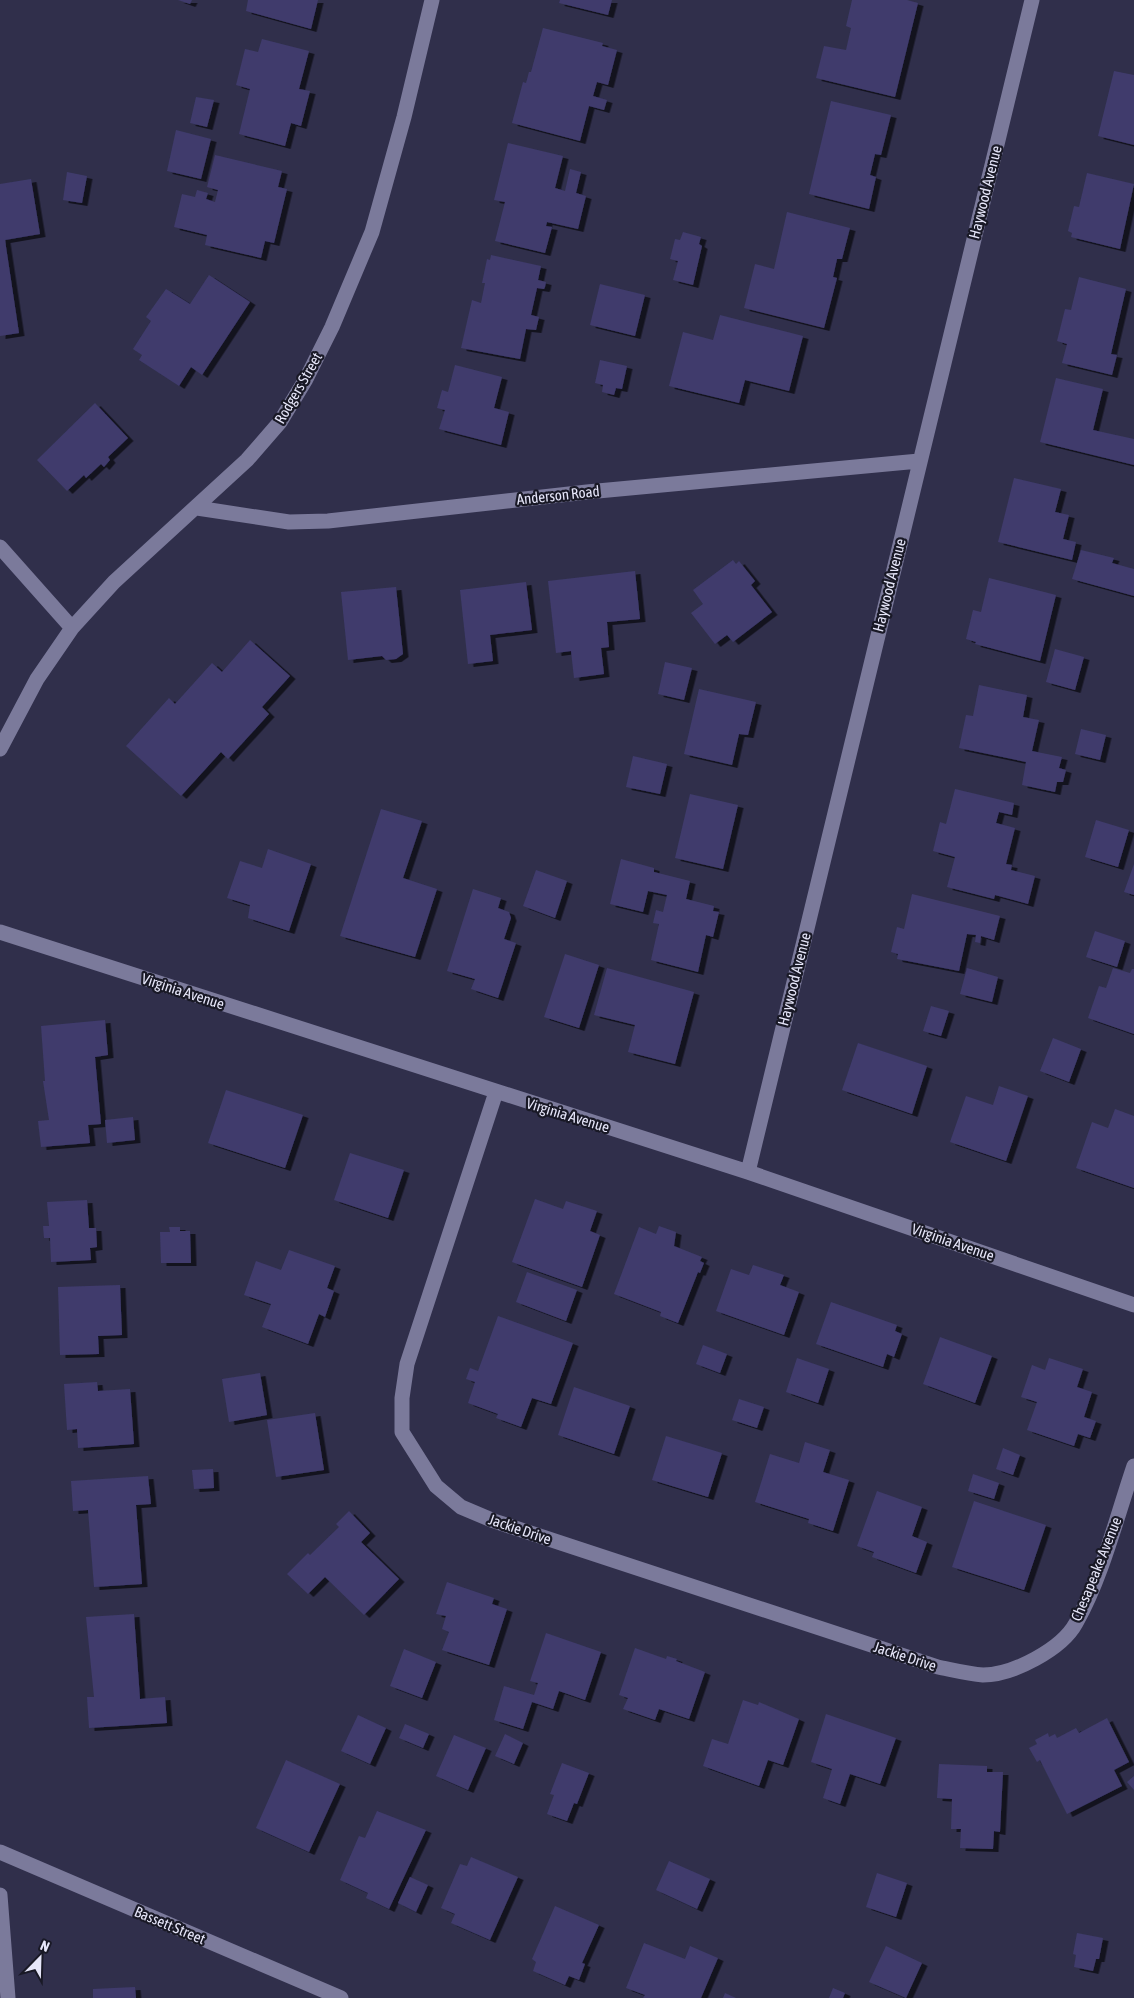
<svg xmlns="http://www.w3.org/2000/svg" width="1134" height="1998" viewBox="0 0 1134 1998" font-family="'Asap Condensed',sans-serif">
<defs>
<filter id="shadow"><feDropShadow dx="5.5" dy="3" stdDeviation="0" flood-color="#0009"/></filter>
</defs>
<rect width="100%" height="100%" fill="#302f4b"/>
<path fill="#3f3b6c" filter="url(#shadow)" d="M178 0H192L190 4Z
M248 0H318L311 29 246 11Z
M560 0H612L608 15 559 3Z
M852 0H907L918 3 895 97 816 78 824 46 846 50 851 28 846 26Z
M543 28 603 43 602 46 617 50 608 85 597 82 593 96 607 100 604 110 589 106 580 141 512 123 523 82 526 83 529 72H531Z
M262 39 309 51 299 89 310 91 301 126 291 123 285 146 239 134 250 89 236 85 245 49 258 52Z
M1114 71 1134 75V145L1098 136Z
M196 97 214 100 207 127 190 123Z
M831 101 891 115 881 155 875 154 870 175 876 177 869 209 809 194Z
M176 130 211 139 201 179 167 171Z
M508 143 563 156 555 188 565 191 570 169 581 172 576 193 586 196 578 229 547 222 546 226 552 227 545 253 495 241 505 202 494 200Z
M215 155 282 171 278 187 287 189 274 243 265 241 261 258 205 245 207 235 174 227 182 194 195 197 197 190 208 193 206 199 215 202 218 190 207 187Z
M67 172 87 176 82 203 63 200Z
M1087 173 1134 184 1120 249 1071 237 1072 233 1068 231 1074 206 1079 207Z
M31 179 40 234 5 240 19 333 0 336V184Z
M787 212 850 228 842 259H837L833 277 837 278 824 328 744 308 755 264 774 269Z
M683 232 701 237 699 244 702 246 693 285 673 280 678 261 670 259 675 239 680 240Z
M491 255 541 266 538 280 546 282 545 287 544 289 537 288 531 315 539 317 536 330 526 329 520 359 461 348 472 300 481 303 485 283H482L487 259 490 260Z
M209 275 250 302 202 375 191 367 179 386 139 360 142 355 133 349 151 321 146 317 166 289 190 304Z
M1079 277 1126 289 1111 354 1117 355 1112 375 1062 363 1067 344 1057 341 1065 309 1071 310Z
M600 284 645 295 635 336 590 325Z
M720 315 803 336 789 391 745 380 739 403 669 386 683 332 713 340Z
M600 360 627 366 622 389 616 388 614 395 602 392 603 385 595 383Z
M455 365 502 377 494 408 509 412 501 445 439 429 445 410 437 408 442 390 448 392Z
M1056 378 1103 389 1093 430 1134 439V465L1040 442Z
M95 403 128 438 108 457 110 460 104 467 101 464 86 478 84 475 67 491 37 460Z
M1014 478 1061 489 1055 512 1069 515 1063 539 1076 542 1072 560 998 542Z
M1081 550 1114 558 1112 563 1134 569V596L1072 579Z
M733 560 736 564 739 561 755 581 751 585 772 612 733 642 727 635 715 644 691 613 703 604 693 590Z
M635 571 640 619 607 622 609 647 601 648 604 674 574 678 571 651 556 653 548 581Z
M989 578 1056 595 1040 661 975 644 976 642 966 639 973 610 981 612Z
M526 582 532 630 490 635 493 661 468 664 460 590Z
M396 587 403 654 396 659 386 660 382 656 348 660 341 592Z
M250 640 290 676 262 707 269 714 228 759 221 752 181 796 126 746 169 698 175 704 212 663 222 672Z
M1055 649 1084 657 1075 690 1046 682Z
M665 662 692 668 684 700 658 694Z
M979 685 1027 695 1023 717 1039 720 1032 751 1062 757 1059 768 1066 770 1063 782H1057L1055 792 1022 785 1026 762 959 748 966 715 973 716Z
M699 689 756 702 748 735 739 734 732 765 684 754Z
M1081 729 1106 735 1100 760 1075 754Z
M633 756 667 764 660 794 626 787Z
M955 789 1014 803 1012 815 999 812 996 823 1015 828 1006 864 1012 865 1011 870 1035 876 1028 904 995 895 994 899 947 887 955 857 933 851 940 822 946 824Z
M690 794 738 805 723 869 675 858Z
M381 809 422 821 403 878 437 889 415 957 340 936Z
M1096 820 1129 830 1118 867 1085 857Z
M268 849 311 864 289 931 248 918 250 905 227 898 240 861 262 868Z
M621 859 654 868V872L690 881 686 899 714 906 713 911 719 912 713 937 706 935 698 972 651 960 659 924 653 923 656 910 663 912 667 895 648 891 643 912 610 904Z
M1134 864V895L1124 892Z
M536 870 567 881 555 918 523 906Z
M473 889 501 898 498 908 509 912 511 918 504 939 516 943 498 998 471 989 475 979 447 971Z
M912 894 1000 916 994 940 981 936 980 943 975 942 976 935 967 934 959 971 897 959 898 954 891 952 897 927 904 929Z
M1095 931 1125 941 1117 967 1086 957Z
M565 954 599 965 579 1028 544 1017Z
M607 968 694 992 675 1064 628 1052 635 1025 594 1015Z
M967 968 998 977 992 1002 960 994Z
M1113 968 1130 973 1132 969H1134V1034L1088 1018 1099 986 1106 988Z
M931 1006 949 1011 941 1036 923 1031Z
M105 1020 108 1055 95 1057 101 1124 88 1125 90 1143 41 1147 38 1121 49 1120 43 1081H45L41 1026Z
M1053 1038 1081 1049 1069 1082 1040 1071Z
M858 1043 927 1066 912 1114 842 1090Z
M999 1086 1028 1096 1006 1161 950 1142 966 1096 993 1105Z
M226 1090 303 1115 285 1168 208 1143Z
M1115 1109 1134 1116V1188L1076 1168 1092 1122 1108 1128Z
M133 1117 135 1140 107 1143 105 1120Z
M350 1153 404 1170 388 1218 334 1200Z
M535 1199 563 1209 566 1201 597 1211 590 1231 600 1235 582 1287 512 1262Z
M87 1200 89 1228H96L97 1247 90 1248 91 1260 51 1262 50 1238H44L43 1226H49L47 1202Z
M659 1226 676 1232 674 1246 702 1257 700 1261 704 1263 700 1273 698 1272 678 1323 660 1316 661 1312 614 1294 639 1227 656 1234Z
M169 1227H180V1231H190L191 1263H161L160 1232H170Z
M289 1250 335 1266 327 1288 334 1291 325 1317 319 1314 308 1344 262 1327 271 1304 244 1295 256 1261 281 1270Z
M753 1265 784 1275 780 1285 799 1292 784 1335 716 1311 731 1269 749 1275Z
M527 1272 577 1290 566 1321 516 1302Z
M120 1285 122 1335 98 1336 99 1354 60 1355 58 1287Z
M831 1302 897 1325 895 1331 902 1334 894 1357 887 1354 883 1367 816 1344Z
M498 1316 573 1343 551 1404 532 1398 521 1427 496 1418 498 1414 468 1403 475 1382 466 1379 470 1368 478 1371Z
M940 1337 992 1356 975 1403 923 1384Z
M703 1345 727 1354 720 1373 696 1364Z
M797 1358 829 1369 818 1403 786 1392Z
M1049 1358 1083 1369 1077 1387 1092 1392 1084 1417 1096 1421 1090 1438 1078 1434 1074 1446 1027 1430 1037 1402 1021 1397 1032 1365 1045 1370Z
M260 1373 267 1415 229 1422 222 1379Z
M97 1382 98 1391 130 1389 134 1444 78 1448 77 1429 67 1430 64 1384Z
M574 1387 630 1406 614 1454 558 1435Z
M739 1399 764 1407 757 1428 732 1420Z
M315 1413 324 1470 276 1477 267 1420Z
M666 1436 722 1453 708 1497 652 1480Z
M805 1442 830 1450 823 1472 849 1480 833 1531 808 1523 809 1519 755 1502 770 1454 799 1463Z
M1003 1448 1020 1455 1013 1475 996 1469Z
M213 1469 214 1488 194 1489 192 1470Z
M973 1474 999 1483 994 1499 968 1491Z
M148 1476 151 1504 136 1505 142 1584 94 1587 88 1510 73 1511 71 1481Z
M877 1491 922 1507 912 1536 927 1542 916 1573 872 1557 874 1552 857 1546Z
M974 1501 1046 1525 1024 1590 952 1567Z
M349 1511 370 1533 361 1542 399 1579 364 1615 325 1577 308 1594 287 1574 308 1553 310 1555 339 1527 336 1524Z
M447 1582 494 1598 492 1604 507 1609 489 1665 442 1650 449 1632 442 1629 446 1616 436 1614Z
M134 1614 140 1699 165 1697 167 1723 89 1728 87 1697H94L86 1617Z
M546 1633 601 1652 585 1700 559 1691 553 1709 532 1702 523 1729 494 1720 504 1686 534 1695 538 1683 530 1681Z
M635 1648 666 1659 667 1656 677 1659 676 1661 705 1672 689 1719 659 1709 655 1720 623 1709 628 1698 619 1695Z
M404 1649 436 1662 422 1698 390 1686Z
M743 1700 758 1705 759 1702 799 1719 783 1765 768 1760 759 1786 703 1766 712 1739 728 1744Z
M826 1714 896 1738 880 1784 850 1774 840 1804 823 1798 832 1769 811 1762Z
M358 1715 386 1728 370 1764 341 1751Z
M1107 1718 1129 1762 1114 1770 1122 1786 1067 1814 1040 1760 1037 1762 1029 1748 1037 1744 1035 1740 1048 1733 1049 1737 1055 1734 1057 1738 1076 1728 1079 1733Z
M405 1724 429 1734 423 1748 399 1738Z
M505 1734 523 1743 514 1764 495 1756Z
M454 1735 486 1748 468 1790 436 1776Z
M286 1760 340 1784 309 1852 256 1828Z
M562 1763 589 1773 577 1804 574 1803 567 1821 547 1814 554 1795 550 1794Z
M939 1764 987 1766V1772H1003L1000 1832 994 1831 993 1849 960 1848 961 1829H951L952 1799 937 1798Z
M1134 1776V1790L1127 1782Z
M377 1811 426 1830 389 1909 366 1898 368 1893 340 1880 359 1836 365 1838Z
M471 1857 518 1877 490 1940 451 1923 455 1914 441 1908 460 1864 467 1866Z
M669 1861 710 1879 697 1909 656 1890Z
M877 1873 907 1883 896 1917 866 1907Z
M410 1877 428 1885 416 1912 398 1903Z
M555 1906 599 1925 582 1963 585 1964 579 1980 569 1976 565 1985 533 1971 536 1962 532 1959Z
M1077 1933 1103 1938 1099 1959H1096L1093 1971 1074 1967 1076 1955 1073 1954Z
M644 1943 685 1959 690 1946 718 1958 701 1998H643L645 1995 626 1988Z
M886 1946 922 1963 906 1998 869 1982Z
M135 1987 136 1998H93V1989Z
M833 1988 845 1993 843 1998H829Z
M725 1993 736 1998H723Z"/>
<g fill="none" stroke-linecap="round" stroke-linejoin="round">
<path stroke="#7b7a9b" stroke-width="15" d="M197 508 289 522 328 521 587 492 919 461
M0 547 72 628
M0 749 37 679 72 628 114 582 247 460 280 422 306 379 332 327 372 232 404 117 432 0
M0 932 748 1172 1134 1305
M496 1092 407 1364 402 1398V1432L436 1486 461 1507 494 1521 938 1667C953 1670 969 1674 983 1675 1013 1675 1062 1649 1076 1623 1102 1577 1117 1516 1134 1466
M748 1172 1032 0
M0 1852 341 1998
M0 1895 8 1998"/>
</g>
<g text-anchor="middle" dominant-baseline="central" stroke-width="4.5" stroke-linejoin="round" paint-order="stroke">
<g font-size="15" fill="#e6e6f9" stroke="#191926">
<text transform="translate(985 192) rotate(-76)">Haywood Avenue</text>
<text transform="translate(298 388) rotate(-60)">Rodgers Street</text>
<text transform="translate(558 495) rotate(-6)">Anderson Road</text>
<text transform="translate(889 585) rotate(-76)">Haywood Avenue</text>
<text transform="translate(794 979) rotate(-76)">Haywood Avenue</text>
<text transform="translate(183 991) rotate(18)">Virginia Avenue</text>
<text transform="translate(568 1115) rotate(17)">Virginia Avenue</text>
<text transform="translate(953 1242) rotate(19)">Virginia Avenue</text>
<text transform="translate(520 1529) rotate(19)">Jackie Drive</text>
<text transform="translate(1096 1569) rotate(-68)">Chesapeake Avenue</text>
<text transform="translate(905 1656) rotate(18)">Jackie Drive</text>
<text transform="translate(170 1925) rotate(23)">Bassett Street</text>
</g>
</g>
<g transform="translate(40 1958) rotate(23)" stroke="#191926" stroke-width="4" paint-order="stroke">
<path d="M0-4L9 19L0 12L-9 19Z" fill="#e6e6f9"/>
<text y="-8" font-size="14" font-weight="bold" text-anchor="middle" fill="#e6e6f9">N</text>
</g>
</svg>
